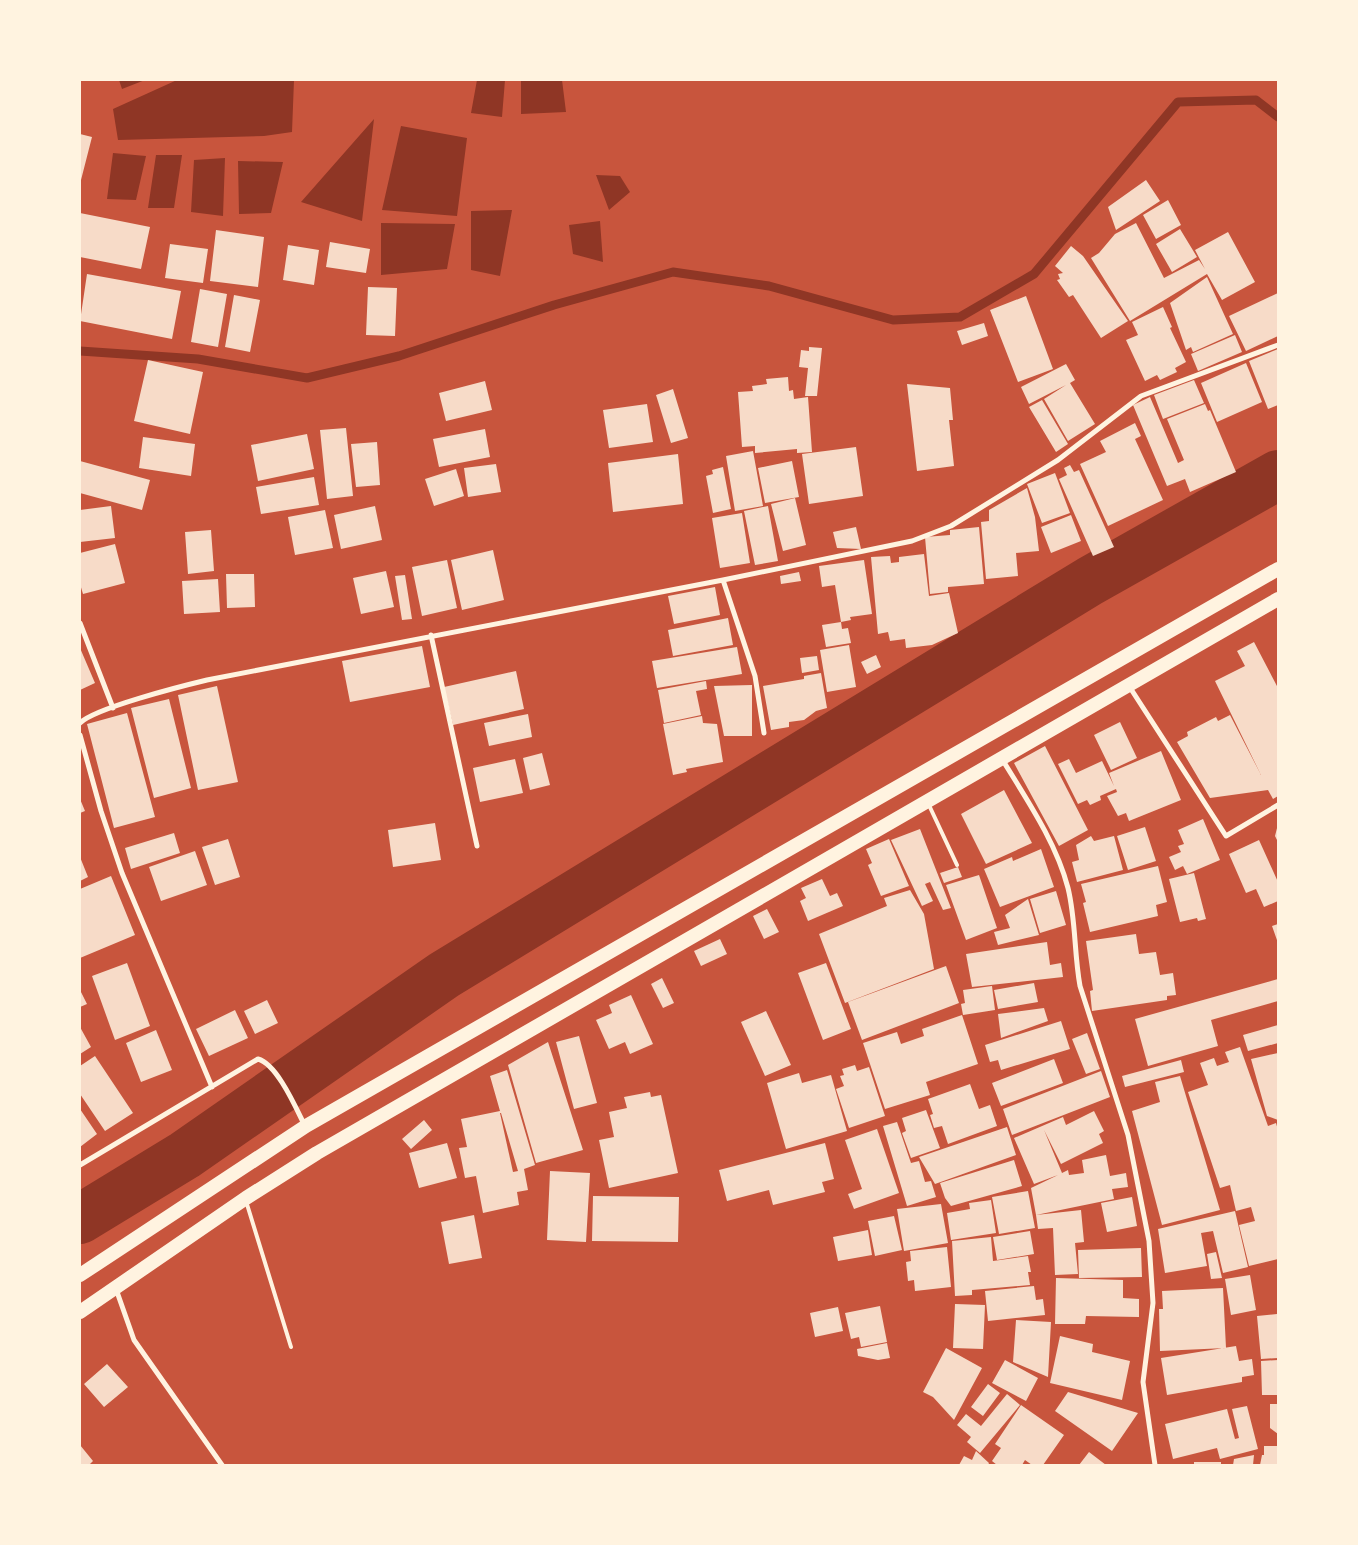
<svg xmlns="http://www.w3.org/2000/svg" width="1358" height="1545" viewBox="0 0 1358 1545" font-family="'Fira Sans Condensed',sans-serif">
<rect width="100%" height="100%" fill="#c8553d"/>
<path fill="#8f3625" d="M119 80H145L122 89Z
M177 80H294L292 132 264 136 118 140 113 109Z
M477 80H505L502 117 471 113Z
M521 80H562L566 112 521 114Z
M374 119 362 221 301 202Z
M401 126 467 138 457 216 382 210Z
M113 153 146 156 136 200 107 199Z
M156 155H182L174 208H148Z
M225 158 223 216 191 212 194 160Z
M238 161 283 162 271 213 239 214Z
M596 175 620 176 630 192 609 210Z
M512 210 500 276 471 270V211Z
M600 221 603 262 573 254 569 225Z
M381 223 455 224 447 269 381 275Z"/>
<g fill="none" stroke-linecap="round" stroke-linejoin="round">
<path stroke="#8f3625" stroke-width="9" d="M80 351 198 359 307 378 399 356 554 305 673 272 769 286 893 320 960 317 1034 274 1178 102 1256 100 1278 117"/>
<path stroke="#8f3625" stroke-width="50" d="M80 1219 185 1155 444 975 1090 581 1278 475"/>
</g>
<path fill="#f7dbc8" fill-rule="evenodd" d="M80 134 92 137 81 180H80Z
M1146 180 1160 201 1116 230 1108 207Z
M1168 200 1181 225 1156 239 1143 215Z
M80 213 150 227 141 269 80 257Z
M1136 223 1164 278 1199 260 1205 269 1195 250 1228 232 1255 282 1222 300 1207 274 1130 321 1091 258 1099 253 1115 234Z
M1180 229 1197 257 1172 272 1156 244Z
M216 230 264 237 258 287 210 281Z
M330 242 370 249 366 273 326 267Z
M170 244 208 249 203 283 165 278Z
M288 245 319 250 314 285 283 280Z
M1071 246 1083 256 1128 321 1101 338 1073 295 1069 297 1057 280 1060 279 1058 274 1063 273 1055 266Z
M87 274 181 291 172 339 80 321Z
M1207 277 1233 334 1193 352 1191 347 1186 350 1170 303Z
M368 287 397 288 395 336 366 335Z
M200 289 227 294 218 347 191 342Z
M1278 293V336L1246 351 1229 316Z
M234 295 260 300 250 352 225 347Z
M1026 296 1053 369 1018 382 990 310Z
M1163 307 1172 327 1170 328 1186 362 1175 368 1177 372 1160 380 1157 375 1145 381 1126 340 1138 335 1132 322Z
M984 323 988 336 962 345 957 331Z
M1235 335 1242 352 1198 371 1191 354Z
M809 347 822 348 817 396H805L808 368 799 367 801 350 809 351Z
M1278 349V405L1268 409 1249 361Z
M148 360 203 372 190 434 134 421Z
M1246 363 1262 402 1217 422 1201 383Z
M1066 364 1075 380 1070 383 1095 424 1068 441 1044 399 1066 385 1029 404 1021 387Z
M788 377 789 391 793 390 794 399 808 397 812 452 797 453V449L755 453V446L742 447 738 392 753 391 752 386 767 384 766 379Z
M1194 380 1204 403 1163 419 1154 395Z
M485 381 492 410 446 421 439 393Z
M907 384 950 388 953 420H949L954 466 917 471Z
M673 389 688 438 671 443 656 395Z
M1150 397 1178 463 1184 460 1167 419 1205 404 1208 411 1210 410 1236 472 1190 492 1185 479 1167 486 1133 405Z
M1042 400 1068 444 1056 452 1029 407Z
M647 404 653 442 609 448 603 410Z
M1135 423 1141 436 1135 439 1163 500 1108 526 1080 464 1106 452 1100 441Z
M346 428 353 496 327 499 320 430Z
M485 429 490 457 439 467 433 439Z
M307 434 314 469 258 481 251 445Z
M143 437 195 444 191 476 139 468Z
M377 442 380 485 356 487 351 444Z
M856 447 863 496 809 504 802 454Z
M753 451 763 506 735 511 726 456Z
M678 454 683 504 613 512 608 463Z
M80 461 150 480 142 510 80 493Z
M792 461 799 497 765 503 758 468Z
M496 464 501 492 468 497 464 468Z
M1070 465 1074 472 1079 470 1114 547 1093 556 1059 479 1067 475 1064 468Z
M723 467 731 509 713 513 706 476 713 474 712 470Z
M456 469 464 496 434 506 425 479Z
M1055 473 1070 513 1042 523 1027 484Z
M314 477 319 505 261 514 256 487Z
M1027 488 1035 517 1039 551 1016 553 1018 576 986 579 981 522 989 521V510Z
M795 498 806 545 783 551 771 504Z
M111 506 115 538 80 542V510Z
M375 506 382 540 341 549 334 515Z
M768 506 778 561 755 565 744 511Z
M325 510 333 548 295 555 288 517Z
M742 513 750 563 720 568 712 518Z
M1071 515 1081 541 1051 553 1041 527Z
M856 527 861 549 837 548 833 532Z
M979 527 984 584 948 587V592L930 594 925 537 950 535V530Z
M211 530 214 571 188 574 185 532Z
M115 544 125 583 83 594 80 584V553Z
M493 550 504 600 462 610 451 560Z
M924 554 929 596 949 593 958 633 932 645 906 648 905 639 890 641 888 632 878 634 871 557 890 556 891 563 899 562V557Z
M447 560 457 608 422 616 412 567Z
M864 560 872 614 850 617 851 620 841 622 835 585 822 587 819 566Z
M386 571 394 607 361 614 353 578Z
M799 572 801 581 781 584 780 576Z
M226 574H254L255 607 227 608Z
M405 575 412 619 402 620 395 576Z
M218 579 220 612 184 614 182 581Z
M715 587 720 615 674 624 668 596Z
M728 618 733 645 673 656 668 630Z
M841 622 842 629 848 628 851 643 826 647 822 625Z
M1254 642 1278 688V796L1273 799 1268 790 1210 798 1177 742 1188 736 1187 732 1216 717 1218 721 1230 715 1261 775 1215 681 1245 666 1237 651Z
M849 645 856 687 827 692 820 650Z
M422 646 430 687 350 702 342 661Z
M737 647 742 674 657 688 652 661Z
M80 648 95 683 80 690Z
M876 655 881 667 867 674 861 662Z
M817 656 819 670 802 673 800 658Z
M516 671 524 709 453 725 444 687Z
M821 673 827 708 816 711 804 720 789 722V727L771 730 763 686 804 679V676Z
M706 681 707 689 696 691 701 715 664 723 658 690Z
M752 685V736H724L714 686Z
M217 686 238 782 198 790 178 695Z
M169 699 191 788 154 798 131 708Z
M127 713 155 817 114 828 87 724Z
M528 714 532 737 489 746 484 723Z
M702 716 703 723 717 724 723 762 686 769 687 772 673 775 663 724Z
M1120 722 1137 758 1111 770 1094 735Z
M1045 746 1088 830 1059 846 1014 763Z
M1161 751 1181 800 1129 821 1126 813 1118 816 1107 796 1117 792 1116 789 1100 796 1101 800 1090 805 1087 800 1078 804 1058 764 1069 759 1076 773 1102 761 1114 786 1109 773Z
M542 753 550 785 530 790 523 758Z
M515 759 523 793 480 802 473 768Z
M1004 790 1032 843 986 864 961 814Z
M80 799 85 811 80 813Z
M1203 819 1220 860 1187 874 1183 866 1175 870 1169 857 1181 852 1178 846 1184 844 1178 830Z
M435 823 441 860 393 867 388 830Z
M1278 824V842L1275 836Z
M1145 827 1156 861 1128 870 1117 836Z
M920 829 951 908 943 910 930 882 925 884 933 901 922 906 891 840Z
M174 833 180 853 131 869 125 848Z
M1091 836 1094 841 1114 836 1123 870 1077 882 1072 862 1079 860 1076 845Z
M228 839 240 877 215 885 202 847Z
M889 839 909 886 881 896 868 865 872 863 866 849Z
M1259 840 1278 882V901L1264 907 1256 889 1246 893 1229 854Z
M1041 849 1054 887 1000 907 984 869 1012 857 1013 861Z
M195 851 207 885 161 901 149 867Z
M80 857 88 877 80 881Z
M1158 866 1167 902 1156 905 1158 916 1090 932 1083 903 1086 902 1081 884Z
M958 867 962 877 944 883 940 873Z
M1194 873 1206 919 1198 921 1197 918 1180 922 1169 879Z
M979 875 997 928 966 940 946 885Z
M111 876 135 935 80 958V889Z
M822 879 830 896 837 893 843 906 808 921 800 901 806 898 801 888Z
M910 890 924 914 934 969 845 1003 819 934 887 906 884 898Z
M1056 891 1066 925 1040 933 1030 899Z
M1028 899 1039 935 998 945 994 932 1010 928 1005 915Z
M767 909 779 932 764 939 753 916Z
M1278 924V943L1272 926Z
M1136 934 1139 954 1156 952 1160 975 1173 973 1176 995 1167 996V1000L1092 1011 1090 991 1093 990 1086 941Z
M720 939 727 954 701 966 694 951Z
M1047 942 1050 965 1061 963 1063 977 972 987 966 954Z
M127 963 150 1026 115 1040 92 976Z
M826 963 851 1029 823 1040 798 973Z
M946 966 959 1003 862 1040 848 1002Z
M662 978 674 1003 663 1008 651 984Z
M1278 979V1001L1211 1020 1218 1046 1148 1066 1135 1019Z
M1034 983 1038 1002 998 1009 994 990Z
M992 986 995 1010 963 1015 961 1004 965 1003 963 990Z
M80 990 87 1004 80 1007Z
M631 995 653 1044 630 1054 625 1042 609 1049 596 1020 612 1013 609 1005Z
M267 1000 278 1023 255 1034 244 1011Z
M1044 1008 1048 1021 1001 1038 998 1014Z
M235 1010 248 1038 209 1056 196 1029Z
M766 1011 791 1065 765 1076 741 1022Z
M962 1015 978 1064 926 1082 930 1095 885 1109 863 1043 897 1032 901 1044 924 1036 922 1029Z
M1061 1021 1070 1049 1001 1070 998 1060 990 1062 985 1045Z
M1278 1025V1043L1248 1051 1243 1035Z
M80 1027 91 1047 80 1054Z
M156 1030 172 1070 141 1082 126 1043Z
M1087 1033 1100 1069 1086 1074 1072 1039Z
M579 1036 597 1103 574 1109 556 1042Z
M548 1042 583 1150 536 1163 508 1065Z
M1240 1047 1268 1126 1276 1123 1278 1130V1259L1249 1266 1239 1225 1255 1221 1251 1207 1236 1211 1230 1185 1220 1188 1188 1092 1208 1085 1200 1063 1214 1058 1217 1066 1229 1062 1225 1052Z
M1278 1053V1120L1267 1116 1251 1059Z
M95 1056 133 1113 105 1131 80 1094V1066Z
M1054 1059 1063 1083 1001 1106 992 1083Z
M1181 1060 1184 1072 1125 1087 1122 1076Z
M855 1065 857 1071 869 1067 885 1116 849 1128 836 1089 844 1086 840 1076 844 1075 842 1069Z
M507 1070 535 1165 524 1169 528 1190 517 1192 519 1205 483 1213 476 1176 465 1178 459 1148 467 1147 461 1119 500 1111 490 1076ZM500 1113H501L518 1171 513 1172Z
M1101 1071 1110 1097 1012 1135 1003 1109Z
M799 1073 802 1083 831 1075 847 1131 786 1149 767 1083Z
M1180 1076 1220 1210 1162 1225 1132 1111 1160 1102 1155 1082Z
M970 1084 979 1109 990 1105 997 1126 948 1144 942 1126 934 1128 930 1115 933 1114 928 1099Z
M650 1092 651 1097 661 1095 678 1173 609 1188 599 1140 614 1137 609 1112 627 1108 624 1097Z
M80 1109 97 1134 80 1147Z
M926 1110 940 1148 911 1158 902 1133 906 1131 902 1118Z
M1094 1111 1104 1131 1099 1134 1103 1143 1061 1164 1044 1130 1062 1173 1068 1170 1069 1175 1084 1173 1082 1160 1106 1155 1110 1176 1126 1173 1128 1187 1112 1189 1114 1199 1036 1215 1031 1188 1058 1175 1034 1184 1014 1138 1063 1117 1066 1125Z
M424 1120 432 1130 411 1149 402 1139Z
M897 1122 911 1163 919 1161 925 1182 931 1181 936 1197 907 1206 883 1126Z
M1007 1127 1016 1155 935 1184 919 1157Z
M877 1129 899 1193 854 1209 848 1194 862 1189 845 1140Z
M447 1143 457 1178 419 1188 409 1153Z
M825 1143 834 1179 822 1182 825 1192 773 1205 769 1190 727 1201 719 1170Z
M1014 1160 1022 1186 951 1206 945 1198 940 1183Z
M550 1171 590 1173 586 1242 547 1240Z
M1028 1191 1035 1228 999 1234 992 1197Z
M593 1196 679 1197 678 1242 592 1241Z
M1132 1197 1137 1226 1107 1232 1101 1203Z
M991 1200 996 1233 951 1240 947 1213 970 1209 969 1203Z
M941 1204 948 1243 904 1251 897 1209Z
M1081 1210 1084 1242 1075 1243 1078 1274 1055 1275 1053 1228 1038 1229 1036 1215Z
M1235 1211 1248 1267 1223 1273 1213 1231 1201 1233 1207 1266 1165 1273 1158 1229Z
M474 1215 482 1258 449 1264 441 1222Z
M894 1216 902 1250 875 1256 868 1221Z
M868 1230 872 1255 838 1261 833 1237Z
M1030 1231 1034 1254 997 1260 993 1237Z
M991 1237 993 1261 1028 1256 1031 1272H1028L1030 1285 972 1290V1295L955 1296 952 1241Z
M947 1247 951 1287 915 1291 914 1280 908 1281 906 1262 911 1261 910 1251Z
M1141 1248 1142 1277 1079 1278 1078 1250Z
M1216 1252 1222 1278 1211 1279 1207 1254Z
M1250 1275 1256 1310 1231 1315 1225 1279Z
M1056 1278 1123 1280V1298L1139 1299V1317L1086 1316 1085 1324H1055Z
M1034 1286 1036 1300 1043 1299 1045 1315 988 1321 985 1291Z
M1223 1288 1226 1348 1160 1351 1159 1309H1163L1162 1291Z
M955 1304 985 1305 983 1349 953 1348Z
M880 1306 887 1342 861 1347 859 1337 851 1339 845 1313Z
M838 1307 843 1331 815 1337 810 1313Z
M1277 1314 1278 1358 1261 1359 1257 1316Z
M1016 1320 1051 1322 1048 1377 1013 1362Z
M1060 1336 1093 1344 1092 1352 1130 1361 1122 1400 1050 1383Z
M887 1343 890 1358 878 1360 858 1356 857 1349Z
M1236 1346 1239 1361 1252 1359 1254 1375 1242 1377V1382L1167 1395 1161 1358Z
M946 1348 982 1368 954 1420 933 1397 923 1392Z
M1005 1360 1038 1378 1026 1401 992 1383Z
M1278 1360V1395H1262L1261 1361Z
M107 1364 128 1387 104 1407 84 1384Z
M988 1384 1000 1393 983 1416 971 1407Z
M1068 1392 1138 1413 1112 1451 1055 1411Z
M1007 1394 1020 1405 980 1453 967 1442 971 1437 957 1425 966 1414 981 1426Z
M1270 1404H1278V1434L1270 1428Z
M1021 1405 1064 1435 1043 1465H1032L1025 1460 1022 1465H997L992 1461 1001 1448 995 1444Z
M1247 1406 1258 1449 1220 1459 1217 1448 1173 1459 1165 1424 1227 1409 1235 1439 1239 1438 1232 1409Z
M80 1445 93 1461 89 1465H80Z
M1264 1446H1278V1465H1260L1262 1455H1264Z
M976 1451 989 1463 988 1465H959L964 1456 972 1460Z
M1089 1452 1106 1465H1079Z
M1254 1455 1253 1465H1233L1234 1459Z
M1194 1462H1221V1465H1194Z"/>
<g fill="none" stroke-linecap="round" stroke-linejoin="round">
<path stroke="#fff3e0" stroke-width="4" d="M928 803 957 865
M246 1201 291 1347"/>
<path stroke="#fff3e0" stroke-width="5" d="M723 580 755 676 764 733
M80 623 113 708
M431 635 477 846
M1129 686 1226 836 1278 805
M80 723C95 708 182 686 207 680L723 580 912 541 951 526 1058 460 1141 396 1278 345
M80 735 101 811 122 873 212 1087
M1002 759C1027 800 1056 842 1068 888 1076 921 1074 953 1080 986L1128 1135 1149 1241 1153 1303 1143 1382 1155 1465
M80 1165 258 1059C277 1064 296 1108 305 1126
M116 1289 134 1340 222 1465"/>
<path stroke="#fff3e0" stroke-width="14" d="M80 1275 306 1126 1278 569
M80 1312 246 1198 317 1153 1278 599"/>
</g>
<rect width="1358" height="1545" fill="none" stroke="#fff3e0" stroke-width="162"/>
</svg>
